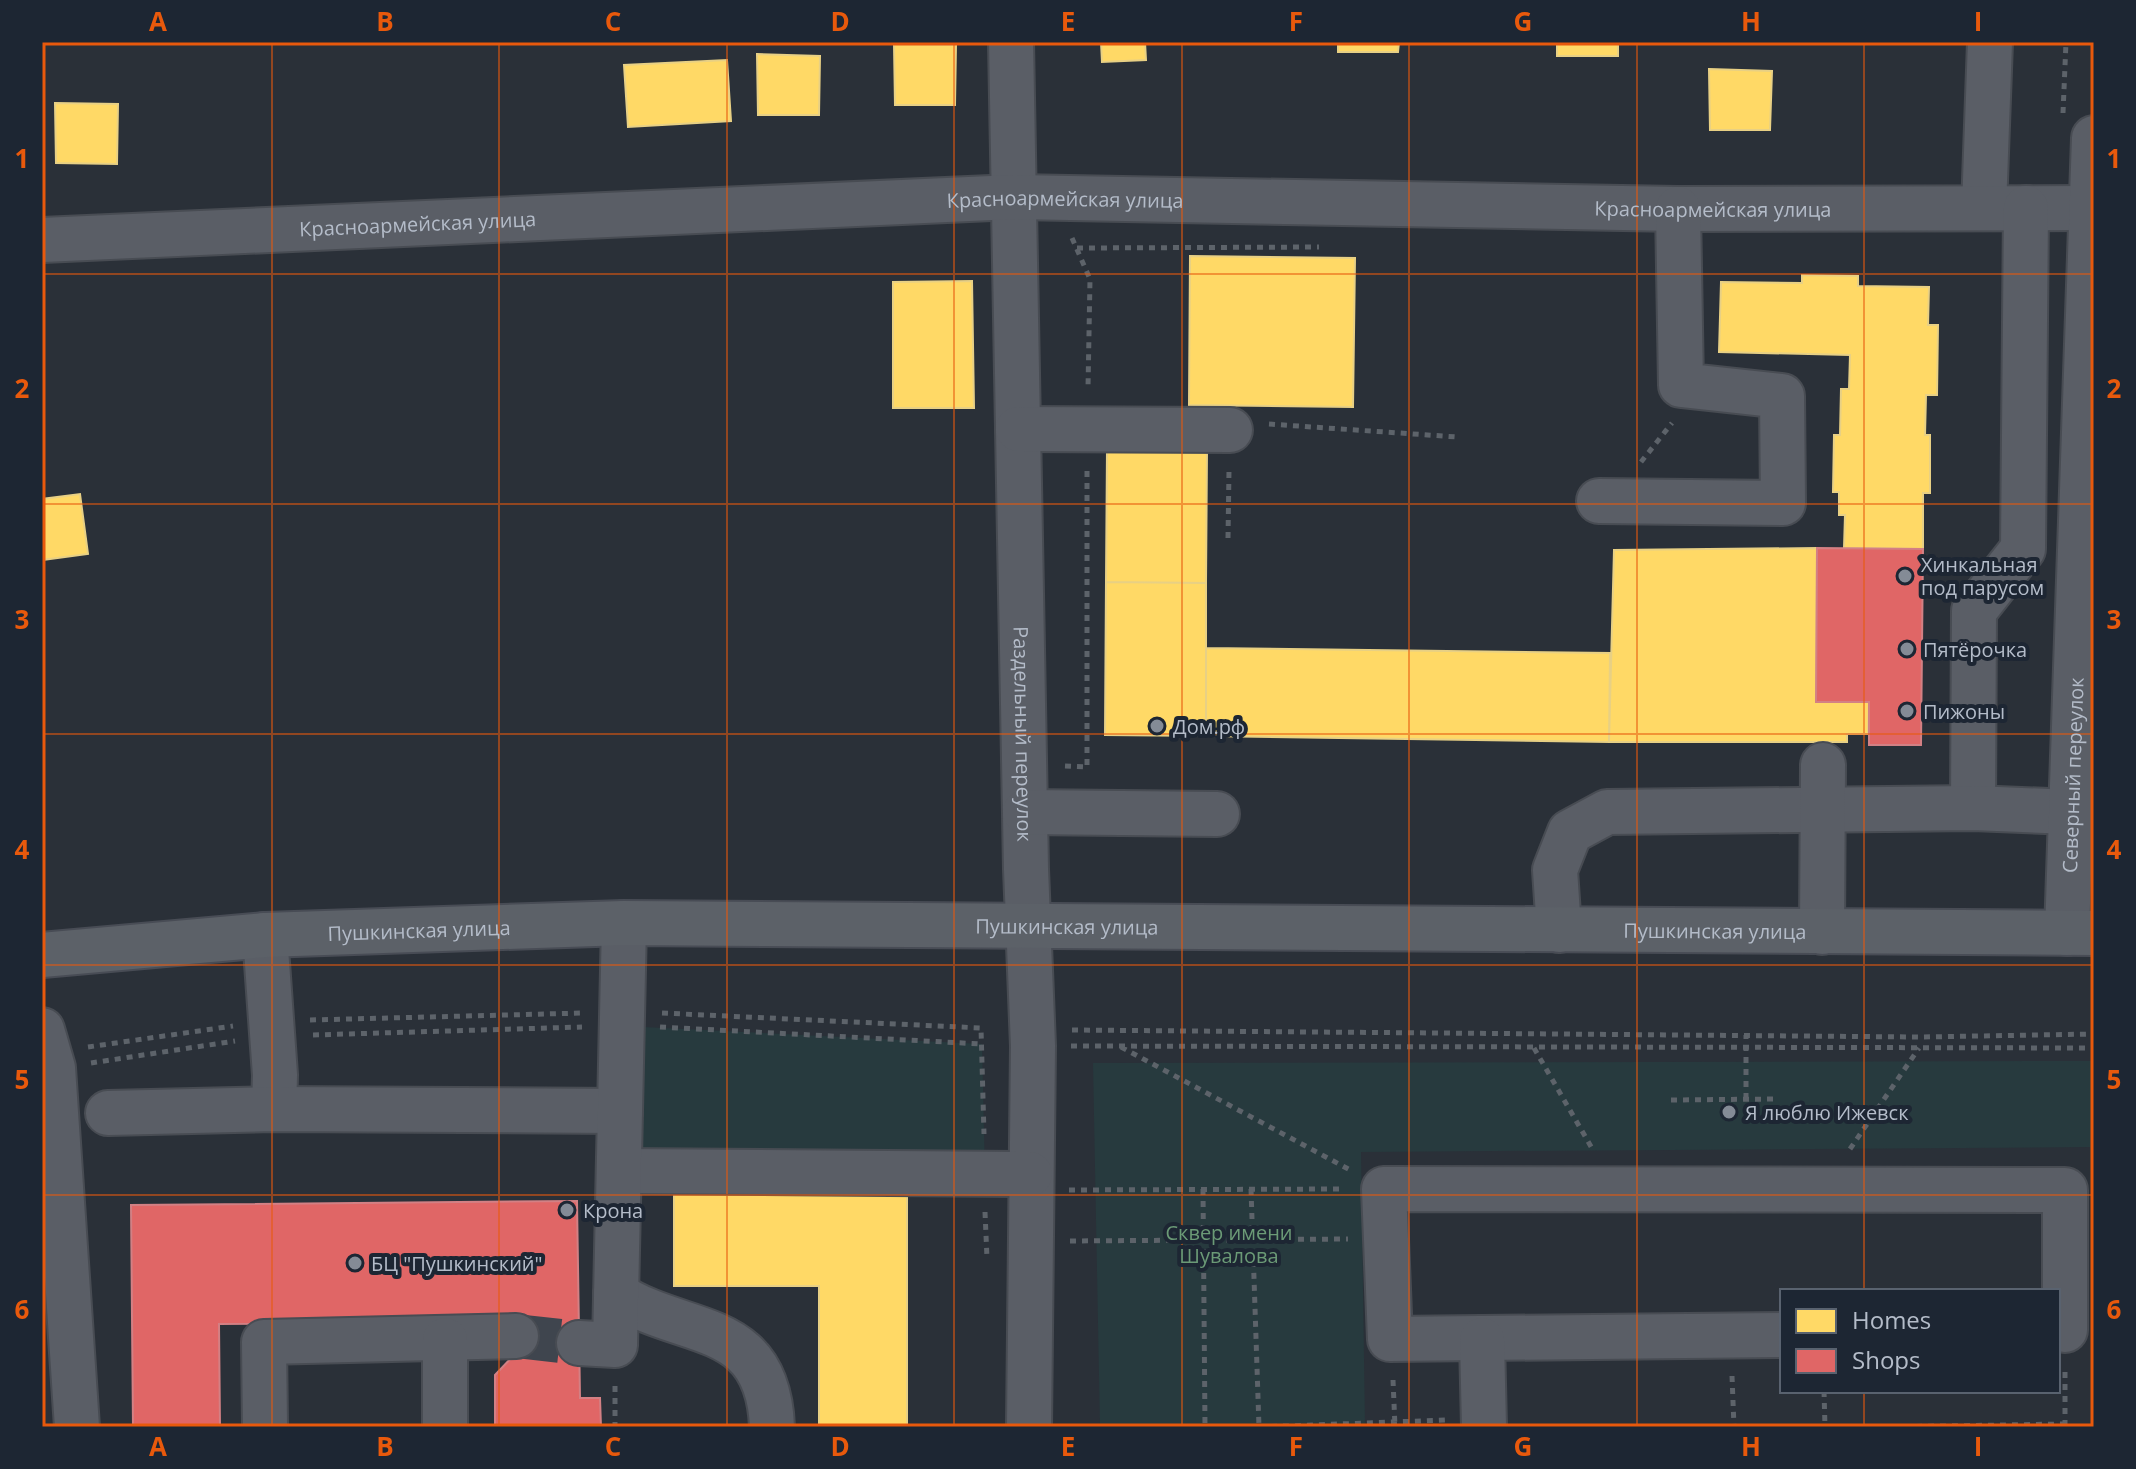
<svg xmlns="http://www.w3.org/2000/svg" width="2136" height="1469" viewBox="0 0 2136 1469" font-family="'Open Sans',sans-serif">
<rect width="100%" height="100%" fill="#2a3038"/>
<path fill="#273a3e" d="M623 1026 982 1044 985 1175 619 1171Z
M2094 1061V1427L2090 1147 1361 1152 1365 1427H1100L1093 1063Z"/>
<path fill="#ffd966" stroke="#e8d084" stroke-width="2" d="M1101 42H1145L1146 60 1102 62Z
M1338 42H1399L1398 52H1338Z
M1557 42H1618V56H1557Z
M894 44 956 45 955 105H895Z
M757 54 820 56 819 115H758Z
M727 60 731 121 628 127 624 65Z
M1709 69 1772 71 1770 130H1710Z
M55 103 118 104 117 164 56 163Z
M1190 256 1355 258 1353 407 1189 405Z
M1802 275 1858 276V286L1929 287 1928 325H1938L1937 395H1926L1925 435H1930V493H1923V549L1844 548 1845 515H1839V492H1833L1834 435H1840L1841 389H1849L1850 355 1719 352 1721 282 1802 283Z
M972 281 974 408H893V282Z
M1107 450H1207L1206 583 1106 582Z
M80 494 88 554 42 560V499Z
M1817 548 1816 702H1869L1868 734H1847V742H1609L1614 550Z
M1106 582 1206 583V736L1105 735Z
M1206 648 1610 653 1609 742 1206 736Z
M674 1193H907V1427H819V1286H674Z"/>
<path fill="#e06666" stroke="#d38084" stroke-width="2" d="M1817 548 1923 549 1921 745H1869V702H1816Z
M577 1201 580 1398H600L601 1427H495V1375L516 1353V1321L219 1324 220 1427H133L131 1205Z"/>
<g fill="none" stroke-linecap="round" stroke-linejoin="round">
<path stroke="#3f454e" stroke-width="44" stroke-dasharray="44 22" stroke-linecap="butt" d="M516 1336 579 1343"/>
<defs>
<g id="minor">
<path id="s1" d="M1011 42 1026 869 1033 1046 1029 1427"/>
<path d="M1984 208 1990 42"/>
<path id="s2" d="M42 240 1014 197 1678 209 2090 208"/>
<path d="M1018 429 1230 430"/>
<path d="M1599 501 1783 503 1782 396 1681 385 1678 209"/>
<path d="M1973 808 1974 611 2023 549 2026 208"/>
<path d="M1025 812 1217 814"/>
<path d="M1559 930 1555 870 1570 832 1607 812 1973 808 2072 812"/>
<path d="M1822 932 1823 765"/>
<path id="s3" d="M2067 933 2094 138"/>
<path d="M265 935 275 1075 274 1109"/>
<path d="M42 1030 53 1068 77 1427"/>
<path d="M108 1113 274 1109 620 1111"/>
<path d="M619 1171 1030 1174"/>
<path d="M616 1294C684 1339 768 1317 772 1427"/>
<path d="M1782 1335 1390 1339 1384 1189 2065 1190V1330"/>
<path d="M1482 1340 1484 1427"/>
<path d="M579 1343 615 1345 624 923"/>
<path d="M265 1427 264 1342 516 1336"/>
<path d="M445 1427V1340"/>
</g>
<g id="major">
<path id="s4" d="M42 955 265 935 624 923 2094 933"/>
</g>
</defs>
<use href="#minor" stroke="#484c53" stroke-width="48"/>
<use href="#major" stroke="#484c55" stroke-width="48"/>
<path stroke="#5d636a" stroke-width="5" stroke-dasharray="6 6" stroke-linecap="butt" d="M2063 113 2066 42
M1072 238 1090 279 1088 388
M1077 248 1319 247
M1269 424 1457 437
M1641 462 1672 423
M1228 538 1229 470
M1065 766 1087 767V470
M662 1013 981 1028 984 1134
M310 1020 584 1013
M660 1027 982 1044
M1072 1030 1921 1037 2094 1034
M313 1035 582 1027
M1071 1046 2094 1048
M88 1047 233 1026
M1121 1047 1352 1171
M1534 1048 1593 1150
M91 1063 235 1041
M1746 1099V1035
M1671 1100 1775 1099
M1850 1149 1919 1048
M1203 1189 1205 1427
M1251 1189 1259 1427
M1069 1190 1343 1189
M985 1212 987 1258
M1070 1241 1348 1239
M1732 1376 1734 1427
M1393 1380 1395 1427
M615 1386V1427
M1824 1391 1825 1427
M2065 1426V1368
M1259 1427 1446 1420
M1880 1427 2065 1424"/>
<use href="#minor" stroke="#5a5e66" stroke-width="44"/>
<use href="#major" stroke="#5c6168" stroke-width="44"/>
</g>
<path fill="none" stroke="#e8590c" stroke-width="2" stroke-opacity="0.55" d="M272 42V1427M499 42V1427M727 42V1427M954 42V1427M1182 42V1427M1409 42V1427M1637 42V1427M1864 42V1291M42 274H2094M42 504H2094M42 734H2094M42 965H2094M42 1195H2094M1864 1391V1427"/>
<g fill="#848b96" stroke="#1d2633" stroke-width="3">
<circle cx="1905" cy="576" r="8"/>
<circle cx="1907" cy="649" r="8"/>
<circle cx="1907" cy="711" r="8"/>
<circle cx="1157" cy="726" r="8"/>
<circle cx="1729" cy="1112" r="8"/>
<circle cx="567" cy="1210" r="8"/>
<circle cx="355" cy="1263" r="8"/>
</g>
<g text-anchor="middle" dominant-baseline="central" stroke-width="8" stroke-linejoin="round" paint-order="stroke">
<g font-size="20" fill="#b4bcc9" stroke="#1d2633">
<text stroke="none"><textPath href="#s2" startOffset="1024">Красноармейская улица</textPath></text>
<text stroke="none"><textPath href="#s2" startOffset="1672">Красноармейская улица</textPath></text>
<text stroke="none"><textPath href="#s2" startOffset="376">Красноармейская улица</textPath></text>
<text stroke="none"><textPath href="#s1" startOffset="692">Раздельный переулок</textPath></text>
<text stroke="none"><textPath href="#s3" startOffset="158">Северный переулок</textPath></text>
<text stroke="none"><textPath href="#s4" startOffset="1026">Пушкинская улица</textPath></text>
<text stroke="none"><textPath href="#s4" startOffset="378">Пушкинская улица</textPath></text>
<text stroke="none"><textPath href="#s4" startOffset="1674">Пушкинская улица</textPath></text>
</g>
<g font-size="20" fill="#b4bcc9" stroke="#1d2633" text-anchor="start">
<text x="1921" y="564">Хинкальная<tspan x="1921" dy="23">под парусом</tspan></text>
<text x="1923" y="649">Пятёрочка</text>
<text x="1923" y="711">Пижоны</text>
<text x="1173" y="726">Дом.рф</text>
<text x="1745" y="1112">Я люблю Ижевск</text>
<text x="583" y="1210">Крона</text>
<text x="371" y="1263">БЦ "Пушкинский"</text>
</g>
<g font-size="20" fill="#6b9a76" stroke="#1d2633">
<text x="1229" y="1232">Сквер имени<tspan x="1229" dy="23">Шувалова</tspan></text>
</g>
</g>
<rect width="2136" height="1469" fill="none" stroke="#1d2633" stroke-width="88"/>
<rect x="1780" y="1289" width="280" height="104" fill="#1d2633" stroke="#59626f" stroke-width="2"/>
<rect x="1796" y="1309" width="40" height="24" fill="#ffd966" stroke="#59626f" stroke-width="2"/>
<text x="1852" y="1329" font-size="24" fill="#b4bcc9">Homes</text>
<rect x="1796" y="1349" width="40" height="24" fill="#e06666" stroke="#59626f" stroke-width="2"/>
<text x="1852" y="1369" font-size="24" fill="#b4bcc9">Shops</text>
<rect x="44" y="44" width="2048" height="1381" fill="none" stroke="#e8590c" stroke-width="3"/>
<g font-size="26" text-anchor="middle" font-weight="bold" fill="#e8590c">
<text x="158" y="31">A</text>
<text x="385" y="31">B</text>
<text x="613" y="31">C</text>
<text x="840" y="31">D</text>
<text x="1068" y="31">E</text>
<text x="1296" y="31">F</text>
<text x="1523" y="31">G</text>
<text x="1751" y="31">H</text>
<text x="1978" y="31">I</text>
<text x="22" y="168">1</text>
<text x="2114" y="168">1</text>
<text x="22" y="398">2</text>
<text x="2114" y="398">2</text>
<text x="22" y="629">3</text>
<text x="2114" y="629">3</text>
<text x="22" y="859">4</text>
<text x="2114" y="859">4</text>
<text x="22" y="1089">5</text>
<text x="2114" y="1089">5</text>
<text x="22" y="1319">6</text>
<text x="2114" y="1319">6</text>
<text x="158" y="1456">A</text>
<text x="385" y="1456">B</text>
<text x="613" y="1456">C</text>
<text x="840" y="1456">D</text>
<text x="1068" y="1456">E</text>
<text x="1296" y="1456">F</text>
<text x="1523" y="1456">G</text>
<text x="1751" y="1456">H</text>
<text x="1978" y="1456">I</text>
</g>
</svg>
